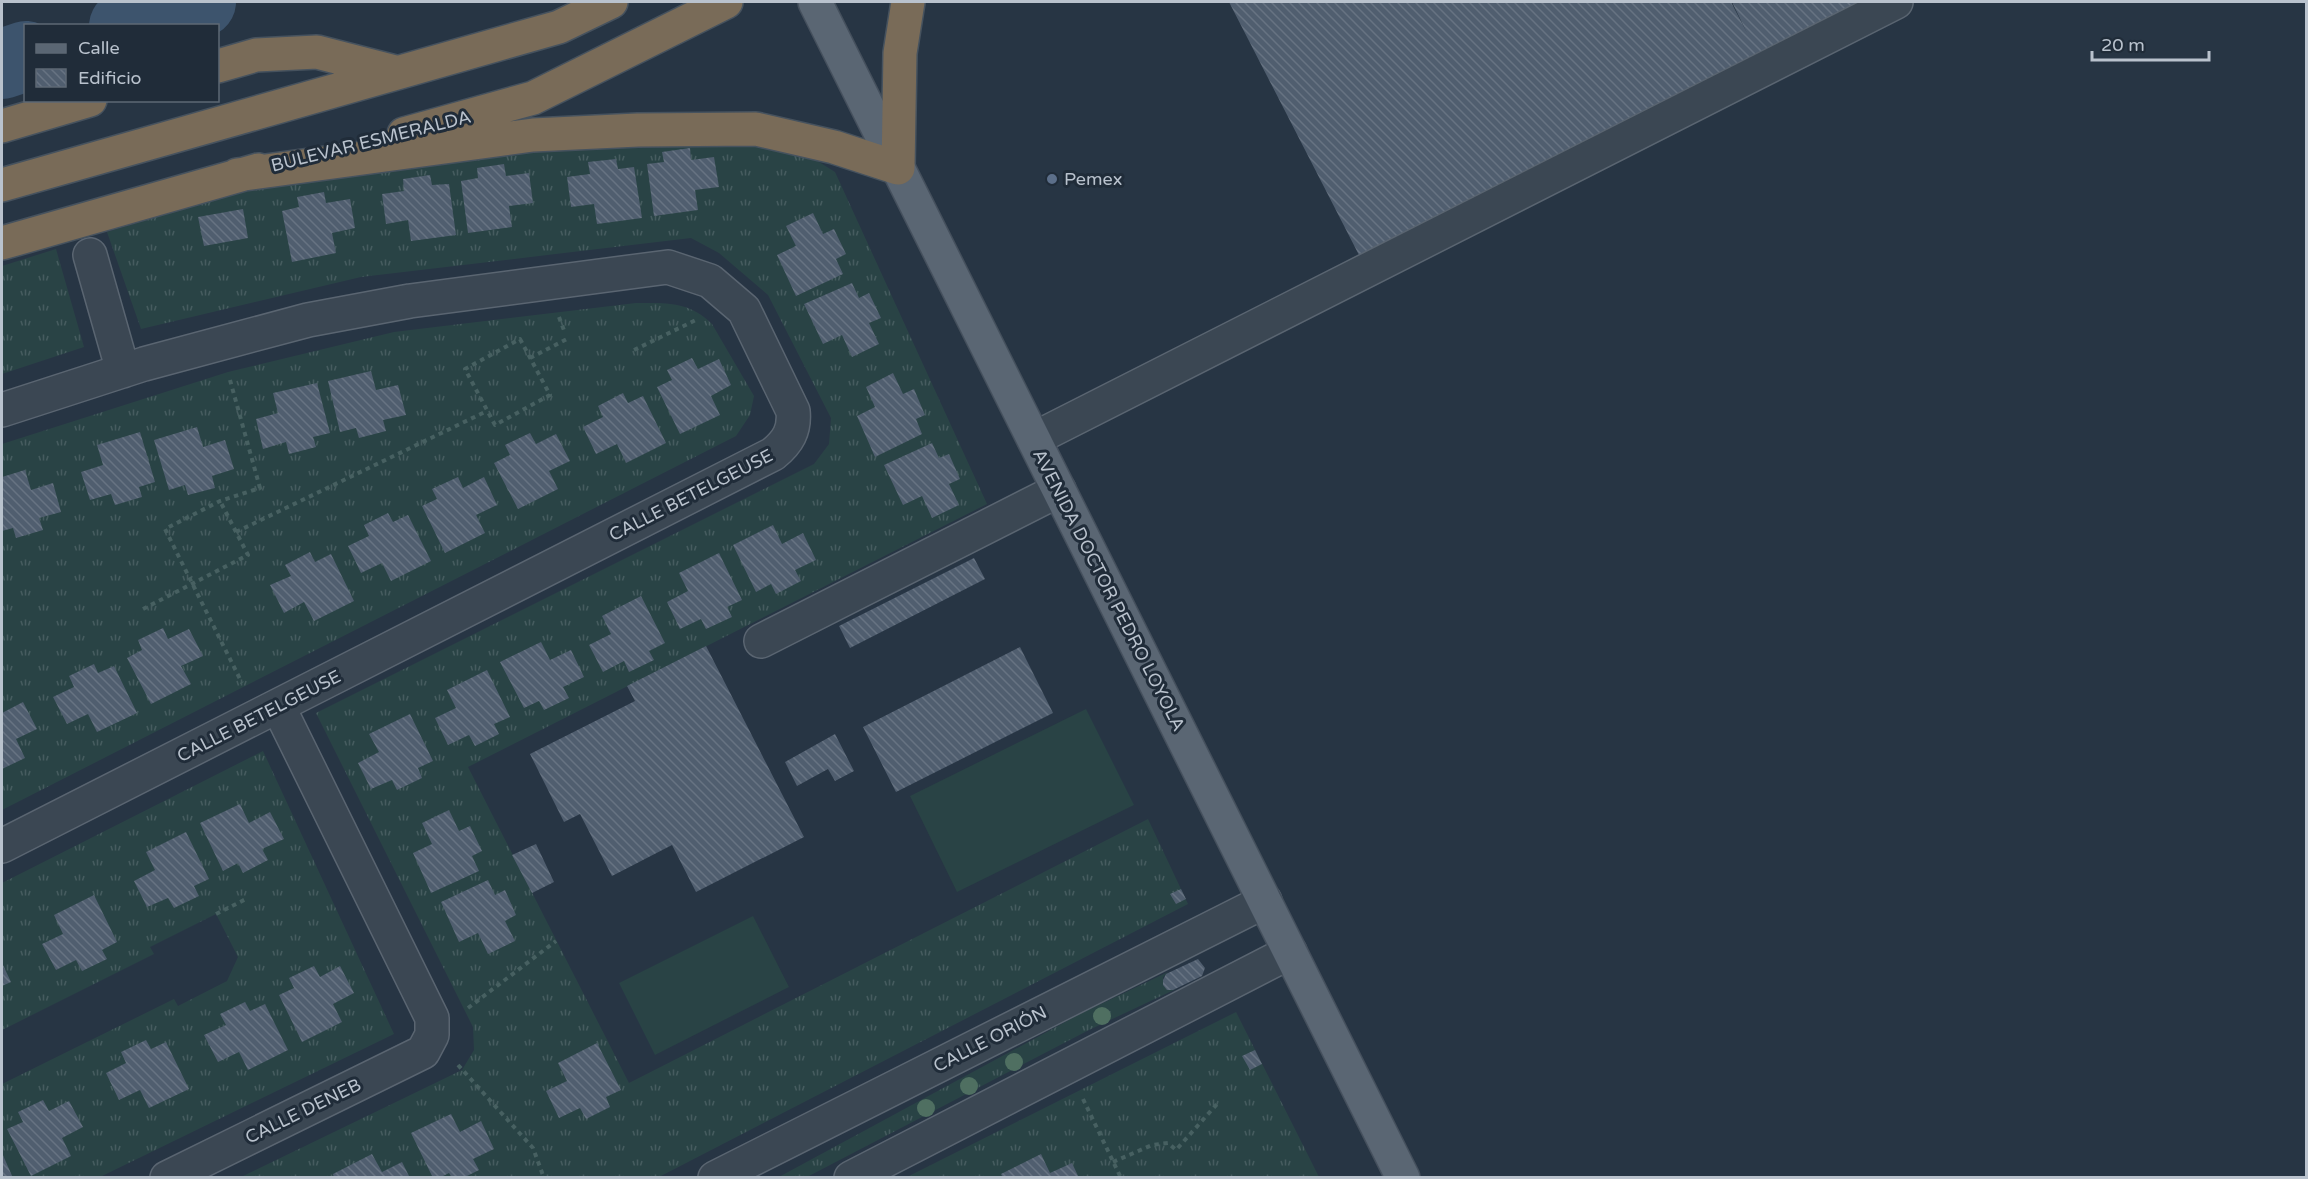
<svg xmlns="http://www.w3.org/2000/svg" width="2308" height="1179" viewBox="0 0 2308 1179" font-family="'Varela Round',sans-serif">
<defs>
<pattern id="grass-tufts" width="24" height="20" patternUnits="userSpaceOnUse" patternTransform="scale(1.5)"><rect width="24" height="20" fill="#294345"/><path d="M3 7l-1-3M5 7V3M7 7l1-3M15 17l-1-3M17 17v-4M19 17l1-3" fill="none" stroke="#465c5f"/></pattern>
<pattern id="building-back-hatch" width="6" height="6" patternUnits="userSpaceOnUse" patternTransform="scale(1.5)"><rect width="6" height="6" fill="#505e6f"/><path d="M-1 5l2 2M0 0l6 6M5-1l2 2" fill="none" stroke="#677382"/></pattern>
</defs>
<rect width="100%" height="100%" fill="#273544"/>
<path fill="url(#grass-tufts)" d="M670 138 760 145 803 152 835 172 987 504 468 767 629 1083 1148 819 1188 904 659 1177H241L462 1070 474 1050 473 1027 316 713 814 464 829 444 831 418 768 295 719 253 691 238 361 277 141 329 107 232 248 189 374 168Z
M56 249 84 347 2 374V266Z
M636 303C666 303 689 301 712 324L754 396 750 415 736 436 2 810V444L228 372 394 332Z
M263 751 394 1034 100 1177 2 1178V1084L174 999 178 1006 227 981 238 957 216 914 150 947 154 954 2 1030V883Z
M1168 972 1163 977V985L1168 990 1176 989 1089 1030 807 1177 777 1178 1080 1014Z
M1236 1012 1319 1177 905 1178Z"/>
<path fill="#294345" d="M1086 709 1134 805 957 892 910 796Z
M753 916 789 987 655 1055 619 983Z"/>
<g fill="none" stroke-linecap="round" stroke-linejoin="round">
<path stroke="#3d546d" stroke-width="70" d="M124 26 201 2
M2 64 26 56"/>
</g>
<path fill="url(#building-back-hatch)" d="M1229 2H1731L1747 33 1732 2H1873L1360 257Z
M690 148 691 160 714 157 719 187 695 190 698 210 654 216 647 164 664 162 662 152Z
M616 159 618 169 634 167 642 218 597 224 594 204 571 207 567 177 590 174 588 162Z
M504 164 506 176 529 173 533 203 509 206 512 227 468 233 461 181 478 178 477 168Z
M430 175 432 185 449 184 456 235 411 241 408 220 386 224 382 194 404 191 403 179Z
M324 192 326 203 350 199 355 228 332 233 336 253 292 262 282 211 299 207 297 197Z
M243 209 248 238 204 246 198 217Z
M813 213 823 234 834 229 846 254 836 259 843 274 796 296 777 255 796 246 786 226Z
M852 283 859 298 869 293 881 318 869 323 879 344 852 357 842 335 823 344 804 304Z
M692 358 698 369 719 359 731 385 711 396 720 415 680 434 657 387 672 380 667 370Z
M371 371 376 390 398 385 406 415 383 420 386 431 359 438 356 428 340 432 328 381Z
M893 373 903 394 914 389 925 415 916 419 922 434 875 457 857 416 875 407 866 387Z
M317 383 330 433 313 437 316 447 289 454 286 442 263 449 256 419 278 413 273 393Z
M623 393 628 403 643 396 666 443 626 463 617 444 596 454 583 427 603 417 598 406Z
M197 427 203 447 225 440 234 469 212 476 215 488 188 495 185 485 169 490 154 440Z
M140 432 155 482 139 487 142 497 115 505 111 494 90 500 81 472 103 465 97 445Z
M530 433 536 444 556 434 570 461 549 471 558 489 518 509 494 463 510 455 505 445Z
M932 443 939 458 949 454 960 479 949 484 959 505 932 518 922 496 903 505 884 465Z
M25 470 31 490 53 483 61 512 39 518 43 530 16 538 13 528 2 531V477Z
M458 477 463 488 484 477 497 505 476 515 485 533 445 553 422 506 437 499 432 489Z
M388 513 393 522 408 515 431 561 391 581 382 563 361 573 348 546 369 536 364 525Z
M773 525 782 544 803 533 816 560 795 570 801 581 776 594 771 584 756 592 733 545Z
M310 552 315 562 331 554 354 601 314 621 304 602 284 613 270 585 291 576 285 565Z
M719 553 742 600 727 607 732 617 706 629 701 619 680 629 667 602 688 591 679 573Z
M974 558 985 579 850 648 839 626Z
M641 596 665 643 649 651 654 660 629 672 624 661 603 672 589 645 611 634 602 616Z
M163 628 168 639 189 629 203 656 181 666 191 684 151 704 127 658 142 650 138 640Z
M541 642 550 660 571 650 584 677 563 687 569 698 544 710 539 701 524 708 500 662Z
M706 646 804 837 696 892 672 845 612 876 580 814 564 822 530 754 635 701 627 686Z
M1020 647 1053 713 896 792 863 727Z
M94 664 98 673 114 666 137 713 97 732 88 714 67 724 53 697 74 687 69 676Z
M487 670 510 717 494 724 499 734 475 746 469 735 448 745 435 718 456 708 447 690Z
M23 702 37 729 16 739 25 758 2 769V713Z
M410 714 433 761 418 768 422 778 397 790 392 780 371 789 358 763 379 752 369 734Z
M835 734 854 771 835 781 828 769 797 786 785 762Z
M240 804 249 823 270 812 284 839 262 849 268 860 243 873 238 863 223 871 200 823Z
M449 810 459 831 470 826 482 851 472 856 479 871 431 893 413 853 432 844 422 823Z
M186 832 209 879 194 886 199 896 174 908 168 898 147 907 134 881 155 870 146 852Z
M536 844 554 882 532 893 512 855Z
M488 880 495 895 505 890 516 915 505 921 515 941 488 954 478 933 459 942 441 902Z
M1181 889 1186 899 1176 904 1170 894Z
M94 895 117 942 102 950 107 959 82 971 76 960 56 970 42 944 63 934 54 915Z
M1198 959 1205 968 1202 976 1173 990H1167L1163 985V980L1166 974Z
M2 963 11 982 2 986Z
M314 966 320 977 340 966 354 993 333 1004 342 1022 302 1042 279 995 294 988 289 978Z
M245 1002 250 1011 265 1004 288 1050 248 1070 239 1052 218 1062 204 1035 226 1025 220 1014Z
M146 1040 151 1049 166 1042 189 1089 149 1108 140 1090 119 1100 106 1073 126 1063 121 1052Z
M597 1043 621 1090 606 1097 610 1107 586 1119 580 1108 559 1118 546 1091 567 1081 558 1063Z
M1255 1050 1262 1064 1250 1070 1242 1056Z
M43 1100 49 1111 69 1101 83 1127 62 1138 71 1156 31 1176 7 1129 23 1122 18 1112Z
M451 1114 460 1132 481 1121 494 1149 473 1159 479 1170 463 1178H452L449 1173 439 1178H433L411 1133Z
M2 1153 13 1178H2Z
M372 1154 382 1172 402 1162 410 1178H334L333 1174Z
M1041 1154 1050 1173 1072 1163 1079 1178H1003L1001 1174Z"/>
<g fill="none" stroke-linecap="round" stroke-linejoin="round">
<defs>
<path id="minor" d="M90 255 123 371
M2 410 144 364 308 320 410 301 668 267 710 281 744 310 793 411C795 430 788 442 773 454L2 846
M1034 439 1896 2
M761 641 1059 490
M167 1178 423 1052 432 1035V1018L278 706
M715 1178 1265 901
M851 1178 1290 952"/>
<path id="major" d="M815 2 1403 1178"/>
<path id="highway" d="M218 66 256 55 317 52 395 72
M2 126 90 100
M404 134 533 98 726 2
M237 175 533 135 638 130 756 129 834 147 898 168 900 53 908 2
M2 185 559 27 611 2
M2 243 258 170"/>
</defs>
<use href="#minor" stroke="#5a6571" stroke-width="36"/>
<use href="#major" stroke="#45505d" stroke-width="36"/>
<use href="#highway" stroke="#46525e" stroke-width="36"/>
<path stroke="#476061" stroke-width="4" stroke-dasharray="4.5 4.5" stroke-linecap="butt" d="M559 317 565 333
M520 339 550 395 495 425 465 369Z
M634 350 698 319
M530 358 567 339
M230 380 260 488 220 501 165 529 242 683
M236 532 487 411
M143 609 248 555 220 501
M216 914 246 899
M468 1008 556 941
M458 1065 533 1148 544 1178
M1083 1099 1121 1178
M1113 1162 1152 1145 1168 1143 1176 1150 1217 1104"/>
<use href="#minor" stroke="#3b4753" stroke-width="33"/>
<use href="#major" stroke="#5a6673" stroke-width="33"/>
<use href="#highway" stroke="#796b58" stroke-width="33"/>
</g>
<g fill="#4f6f61">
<circle cx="1102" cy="1016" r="9"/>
<circle cx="1014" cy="1062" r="9"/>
<circle cx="969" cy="1086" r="9"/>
<circle cx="926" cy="1108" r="9"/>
</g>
<circle fill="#5c6f8a" stroke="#202c39" stroke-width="2" cx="1052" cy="179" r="6"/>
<g text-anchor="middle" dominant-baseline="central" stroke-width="6" stroke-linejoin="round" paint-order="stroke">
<g font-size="18" fill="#b9c2cd" stroke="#202c39">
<text transform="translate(371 141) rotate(-14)">BULEVAR ESMERALDA</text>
<text transform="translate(691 495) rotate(-27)">CALLE BETELGEUSE</text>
<text transform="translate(1109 590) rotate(63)">AVENIDA DOCTOR PEDRO LOYOLA</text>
<text transform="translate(259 716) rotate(-27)">CALLE BETELGEUSE</text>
<text transform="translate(990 1039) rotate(-27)">CALLE ORIÓN</text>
<text transform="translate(303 1111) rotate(-26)">CALLE DENEB</text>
</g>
<g font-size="18" fill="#b9c2cd" stroke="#202c39" text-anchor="start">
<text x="1064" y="179">Pemex</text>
</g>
</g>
<rect width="2308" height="1179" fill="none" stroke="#b9c2cd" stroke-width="6"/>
<rect x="24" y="24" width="195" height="78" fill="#202c39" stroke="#5d6874" stroke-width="1.5"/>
<rect x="36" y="44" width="30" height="9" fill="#5a6673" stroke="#5d6874" stroke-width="1.5"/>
<text x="78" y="54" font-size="18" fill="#b9c2cd">Calle</text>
<rect x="36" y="69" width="30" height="18" fill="url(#building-back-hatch)" stroke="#5d6874" stroke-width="1.5"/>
<text x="78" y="84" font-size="18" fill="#b9c2cd">Edificio</text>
<path d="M2092 51v9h117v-9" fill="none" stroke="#b9c2cd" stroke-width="3"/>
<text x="2101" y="51" font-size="18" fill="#b9c2cd" stroke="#202c39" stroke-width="4.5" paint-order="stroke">20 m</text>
</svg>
